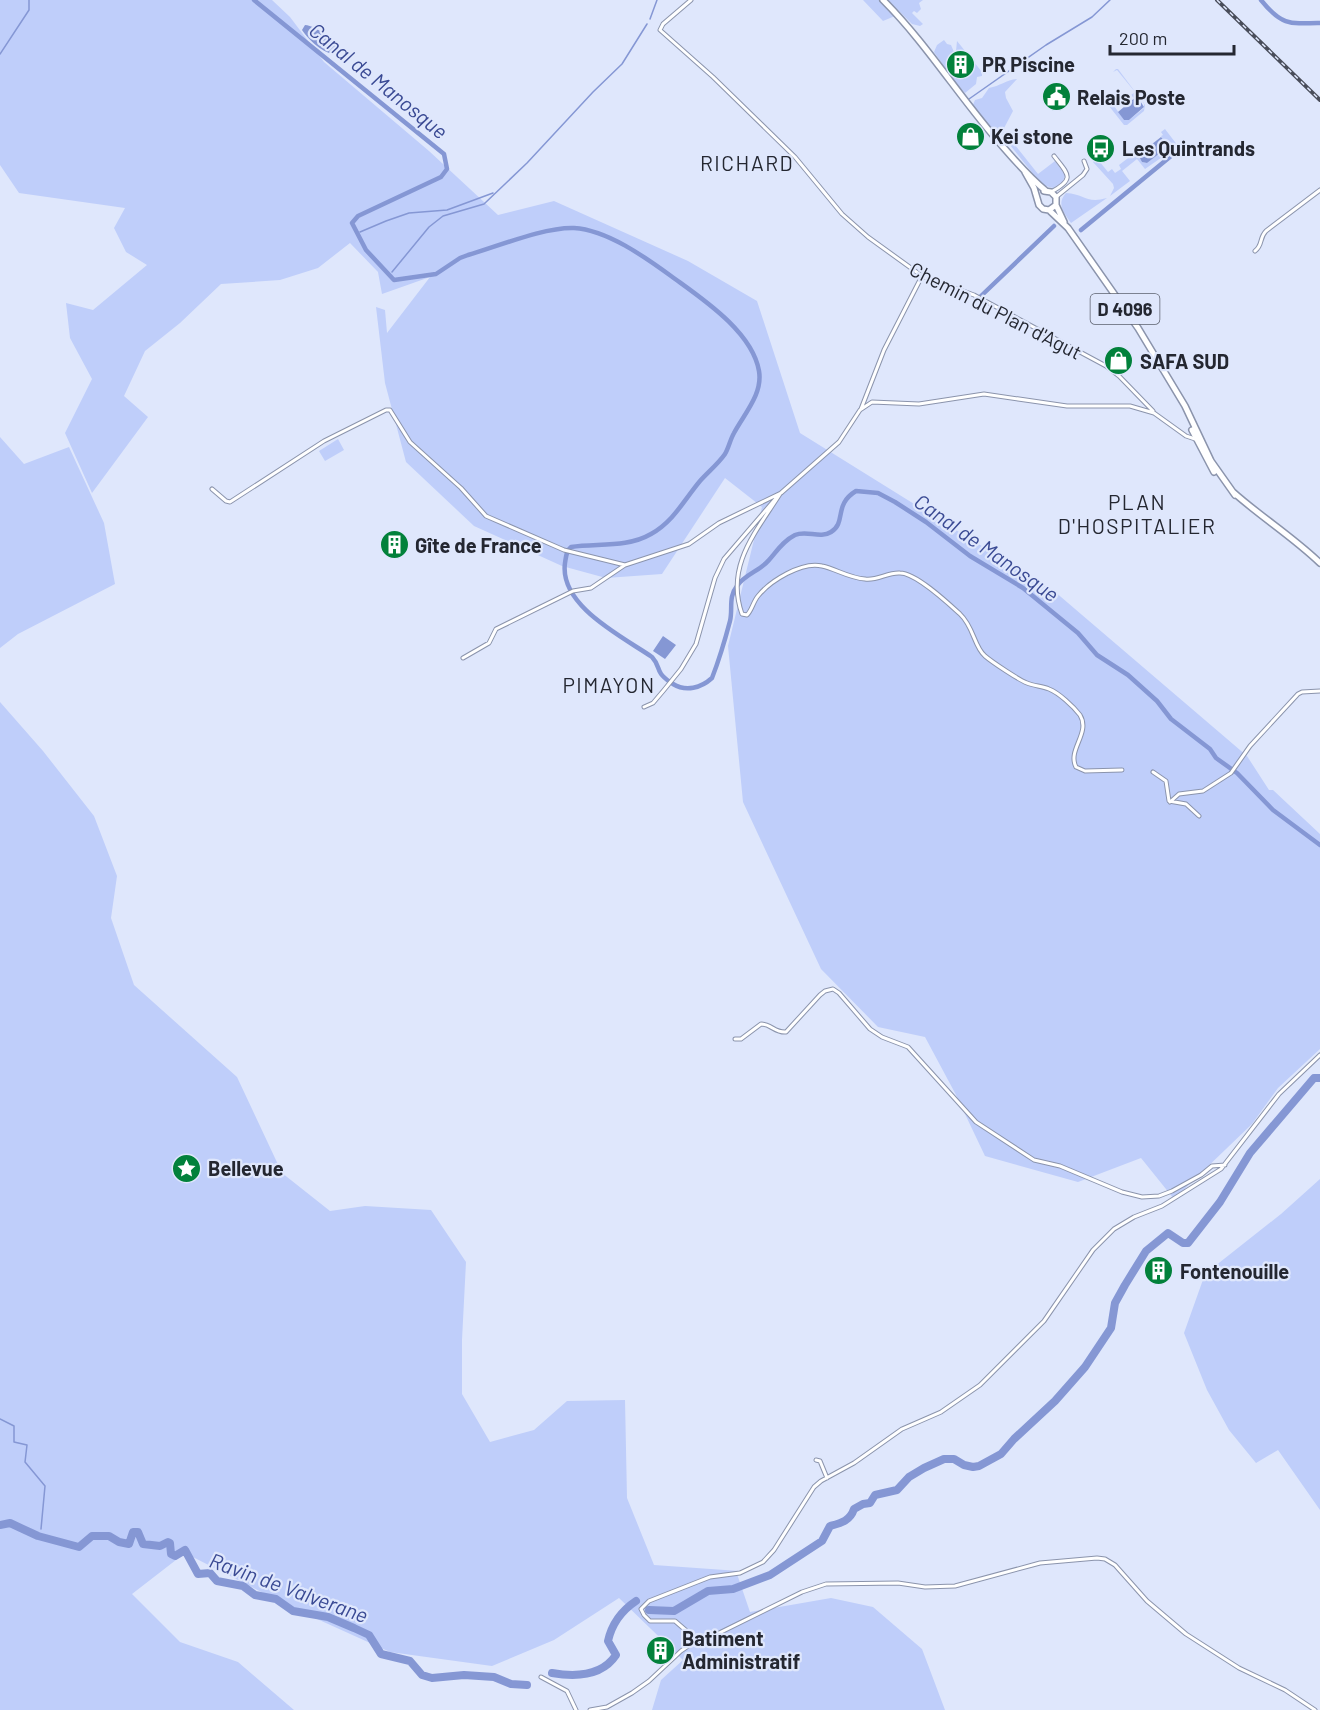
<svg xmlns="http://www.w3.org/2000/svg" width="1320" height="1710" viewBox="0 0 1320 1710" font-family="Barlow,sans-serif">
<rect width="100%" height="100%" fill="#dfe7fc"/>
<path fill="#bfcefa" d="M0 0H272L290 17 324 62 429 151 498 215 554 201 688 261 757 301 800 433 1054 591 1247 756 1269 790H1273L1320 834V1049L1278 1088 1252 1124 1174 1199 1141 1158 1078 1182 985 1156 955 1093 925 1037 878 1027 821 969 743 802 728 646 762 507 725 478 662 574 606 578 562 566 474 526 406 462 385 383 376 307 385 310 387 333 430 277 382 294 378 272 350 243 318 268 280 280 221 284 180 323 145 351 124 396 148 417 92 493 65 433 92 379 70 338 66 303 93 310 147 265 126 252 114 228 125 208 19 193 0 165Z
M863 0H879L895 16 883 21Z
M888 0H923L919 3 921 9 917 13 914 11 912 13 923 24 920 26 912 24Z
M944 40 947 44 951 45 954 52 952 56 960 68 966 64 956 51 957 41 982 72V76L977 77 976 84 965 93 957 85 934 52 937 45Z
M1116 69H1118L1145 105 1144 111 1127 125H1124L1109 106 1112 103 1124 120H1129L1144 108V103L1137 96 1134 98 1131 95 1135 92 1117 70 1113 72Z
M1017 79 1005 92 1006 98 1013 111 1003 130 1038 174 1055 161 1065 175 1063 182 1053 188 1042 185 1002 135 993 130 972 107 975 100 982 98 989 88C1000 86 1006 80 1017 79Z
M1165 129 1178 146 1145 169 1137 159 1122 171 1130 181 1110 196 1114 188 1113 184 1093 162V158L1095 156 1108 172 1112 169 1115 173 1121 169 1119 165 1132 155 1134 157 1138 155 1142 162 1147 163 1168 146 1161 136 1163 135 1161 132Z
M1066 193C1085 194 1086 204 1107 198L1071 223C1064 213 1056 204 1066 193Z
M0 437 24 464 69 447 104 523 115 584 18 634 0 648Z
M338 439 344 450 325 461 319 451Z
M0 702 43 751 94 816 117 876 111 918 134 985 237 1077 282 1173 330 1211 365 1206 431 1210 466 1262 462 1340V1394L490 1442 534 1430 567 1401 625 1400 627 1498 654 1565 739 1571 737 1574 750 1612 831 1598 873 1607 922 1649 945 1710H652L661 1680 683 1660 619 1598 554 1640 492 1666 390 1652 295 1609 185 1553 132 1594 180 1642 238 1662 294 1710H0Z
M1320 1179V1510L1278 1450 1256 1463 1229 1430 1207 1390 1184 1333 1205 1274 1281 1214Z"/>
<path fill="#8597d4" d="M305 25C317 26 332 39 339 49L336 54C323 54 309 40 302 30Z
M1137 96 1144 107 1129 120H1124L1118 112Z
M1161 137 1169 146 1147 163 1142 162 1138 155Z
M663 636 676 645 665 659 653 651Z"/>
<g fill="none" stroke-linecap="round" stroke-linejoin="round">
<path stroke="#8597d4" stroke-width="1.5" d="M650 19 657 0
M0 54 29 10V0
M969 99 1046 45 1092 17 1110 0
M360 232 386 221 409 213 447 210 493 193
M392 272 429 227 443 216 484 204 527 163 593 92 622 64 647 24
M0 1419 14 1426V1442L27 1445 25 1462 45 1486 41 1529
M44 1535 45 1538"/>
<path stroke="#8597d4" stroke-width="4.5" d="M254 0 444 154 447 169 441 177 358 216 352 223 366 250 394 280 436 274 460 258 468 255C499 246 544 227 574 228 607 230 645 257 671 276 701 298 752 331 759 371 763 394 744 414 734 433 730 440 729 447 725 454 718 464 708 472 700 481 684 500 674 521 651 534 627 548 598 543 571 547 566 551 566 557 565 563 559 606 623 637 652 657 662 668 654 671 670 682
M1261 0C1281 25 1289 24 1320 23
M1081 230 1182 147
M981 296 1054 226
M673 684C686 692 701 688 712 678 719 660 725 640 730 621 733 609 728 597 737 586 745 574 760 571 769 560 777 551 783 541 795 535 807 530 820 539 831 532 847 522 833 505 856 491L878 493 895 502 926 522 970 556 1023 588 1078 633 1097 655 1128 675 1157 701 1171 719 1210 749 1216 758 1237 773 1273 810 1320 845"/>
<path stroke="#8597d4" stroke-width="8" d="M0 1525 10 1523 38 1536 79 1547 92 1536H109L119 1542 129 1544 133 1532H138L143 1544 160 1546 168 1542 170 1543 171 1554 175 1556 185 1550 198 1574 210 1573 217 1581 243 1586 255 1595 276 1599 293 1611 328 1617 354 1628 369 1635 381 1654 410 1661 422 1675 432 1678 464 1675 494 1677 511 1684 527 1685
M649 1610 674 1611 708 1591 733 1589 770 1575 822 1541 830 1526C841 1523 850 1521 854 1509L863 1504 870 1503 875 1495 897 1490 909 1477 924 1468 944 1459H954L964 1465 973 1467 979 1466 1001 1454 1014 1439 1055 1401 1085 1367 1111 1328 1115 1303 1125 1285 1146 1251 1168 1233 1183 1243H1188L1220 1202 1250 1153 1314 1078H1320
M552 1673C575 1677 602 1676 616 1655L608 1641C612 1623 621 1611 636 1601"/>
<defs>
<path id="street" d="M691 0 663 24 660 30 713 77 795 157 842 214 868 237 922 276 974 295 1106 366 1119 376 1153 411
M1051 192C1076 179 1068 174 1054 156
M1056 197 1083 175 1087 169 1084 161
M1255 251C1263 245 1259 238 1266 231L1320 190
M861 409 884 350 922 276
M212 489 226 501 230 502 324 441 386 410H390L410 442 461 488 486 516 564 550 625 565 689 544 719 523 781 493 839 442 860 410 872 402 919 404 984 394 1067 406H1130L1154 413 1186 436 1195 439
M780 494C756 532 725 566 742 614L747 615C752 610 753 602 758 596 770 581 802 561 822 566 836 569 849 578 865 579 877 581 888 572 900 573 916 573 948 603 960 614 974 627 974 647 985 656 992 662 1019 680 1027 683 1034 686 1042 686 1049 689 1059 693 1073 706 1080 715 1091 733 1067 750 1076 767L1085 771 1122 770
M463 658 489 643 496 629 573 591 591 588 625 565
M644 707 653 703 664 690 681 669 696 644 715 578 724 559 778 496
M1153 772 1166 781 1169 801 1186 804 1199 816
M1170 802 1179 794 1203 791 1231 773 1250 746 1298 694 1302 692 1320 691
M735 1039H741L761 1024C771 1024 775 1033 786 1032L820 995 825 991 833 989 839 993 870 1029 882 1037 908 1047 976 1122 1034 1160 1060 1166 1122 1192 1142 1197 1159 1196 1172 1191 1201 1175 1212 1166 1225 1165
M816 1460 820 1461 827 1478
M541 1677 567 1691 576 1710
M590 1710 607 1707 632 1693 649 1681 681 1651 697 1640
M1315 1710 1285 1690 1239 1668 1186 1634 1147 1601 1115 1565 1105 1559 1097 1558 1040 1563 955 1586 925 1587 898 1583 826 1584 802 1592 703 1641 697 1640 675 1621H650L644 1615 641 1609 649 1601 710 1577 740 1573 763 1562 774 1550 814 1487 821 1481 854 1463 902 1429 941 1412 980 1385 1044 1321 1093 1250 1114 1229 1134 1217 1162 1206 1221 1169 1279 1094 1320 1055"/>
<path id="primary" d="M883 0C928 45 961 100 1004 148 1017 163 1030 178 1046 191
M1025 172 1034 188 1039 205 1043 209 1049 210 1068 228 1138 328 1185 406 1211 461 1235 495
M1044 191 1051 192 1056 197V205L1049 210
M1056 205 1064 222
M1192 430 1214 472
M1233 492C1261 517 1293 537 1320 563"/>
</defs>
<use href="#street" stroke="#8b94ac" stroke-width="5"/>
<use href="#primary" stroke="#8b94ac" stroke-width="8"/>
<use href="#street" stroke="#fff" stroke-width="3"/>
<use href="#primary" stroke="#fff" stroke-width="5"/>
<defs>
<path id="rail" d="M1217 0 1320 100"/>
</defs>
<use href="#rail" stroke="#494d5a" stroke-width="4"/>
<use href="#rail" stroke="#dfe7fc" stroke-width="1.5" stroke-dasharray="4.5" stroke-linecap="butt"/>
</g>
<defs>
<symbol id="building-disc" viewBox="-11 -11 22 22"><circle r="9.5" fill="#02813b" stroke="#dfe7fc"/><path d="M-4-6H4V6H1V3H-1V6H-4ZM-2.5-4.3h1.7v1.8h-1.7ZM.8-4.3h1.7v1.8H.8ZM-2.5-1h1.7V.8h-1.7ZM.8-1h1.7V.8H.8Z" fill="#fff"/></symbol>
<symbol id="civic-disc" viewBox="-11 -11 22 22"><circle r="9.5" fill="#02813b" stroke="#dfe7fc"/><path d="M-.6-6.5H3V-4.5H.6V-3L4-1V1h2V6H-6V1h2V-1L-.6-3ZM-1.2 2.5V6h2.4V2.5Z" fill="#fff"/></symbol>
<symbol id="shop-disc" viewBox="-11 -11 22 22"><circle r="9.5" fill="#02813b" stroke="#dfe7fc"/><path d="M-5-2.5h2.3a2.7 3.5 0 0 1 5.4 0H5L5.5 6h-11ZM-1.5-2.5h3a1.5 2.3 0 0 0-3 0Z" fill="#fff"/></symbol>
<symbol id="bus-disc" viewBox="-11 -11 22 22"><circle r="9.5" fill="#02813b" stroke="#dfe7fc"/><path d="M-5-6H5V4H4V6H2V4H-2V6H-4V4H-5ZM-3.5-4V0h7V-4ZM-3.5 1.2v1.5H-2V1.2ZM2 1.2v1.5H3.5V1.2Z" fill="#fff"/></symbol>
<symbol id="sight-disc" viewBox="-11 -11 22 22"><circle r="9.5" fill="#02813b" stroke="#dfe7fc"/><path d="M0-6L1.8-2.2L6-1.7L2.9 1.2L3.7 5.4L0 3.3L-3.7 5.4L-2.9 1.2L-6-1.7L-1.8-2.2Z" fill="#fff"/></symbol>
</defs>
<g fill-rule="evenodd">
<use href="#building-disc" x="944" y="48" width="33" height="33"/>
<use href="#civic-disc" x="1040" y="80" width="33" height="33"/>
<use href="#shop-disc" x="954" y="120" width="33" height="33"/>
<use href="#bus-disc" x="1084" y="132" width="33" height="33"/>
<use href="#shop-disc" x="1102" y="344" width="33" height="33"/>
<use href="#building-disc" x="378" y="528" width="33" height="33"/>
<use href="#sight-disc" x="170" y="1152" width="33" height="33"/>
<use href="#building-disc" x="1142" y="1254" width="33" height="33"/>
<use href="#building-disc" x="644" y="1634" width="33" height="33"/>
</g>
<g text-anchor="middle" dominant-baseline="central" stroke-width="4.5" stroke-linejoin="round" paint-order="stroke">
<rect fill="#dfe7fc" stroke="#5c616e" stroke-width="1.5" x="1090.5" y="294" width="69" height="30" rx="4.5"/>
<g font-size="18" font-weight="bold" fill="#242731">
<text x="1125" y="309">D 4096</text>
</g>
<g font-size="20" font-weight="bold" fill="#242731" stroke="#dfe7fc" text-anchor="start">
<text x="982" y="64">PR Piscine</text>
<text x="1077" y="97">Relais Poste</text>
<text x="991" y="136">Kei stone</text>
<text x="1122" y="148">Les Quintrands</text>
<text x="1140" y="361">SAFA SUD</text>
<text x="415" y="545">Gîte de France</text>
<text x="208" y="1168">Bellevue</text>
<text x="1180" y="1271">Fontenouille</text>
<text x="682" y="1638">Batiment<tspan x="682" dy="23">Administratif</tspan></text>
</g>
<g font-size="20" fill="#242731" stroke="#dfe7fc">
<text transform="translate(996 310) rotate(27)">Chemin du Plan d'Agut</text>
</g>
<g font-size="21" font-style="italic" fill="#3a4a94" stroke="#dfe7fc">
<text transform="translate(379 80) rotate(39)">Canal de Manosque</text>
<text transform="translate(987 547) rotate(35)">Canal de Manosque</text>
<text transform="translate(289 1587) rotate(20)">Ravin de Valverane</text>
</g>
<g font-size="21" letter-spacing="1.5" fill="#242731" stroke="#dfe7fc">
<text x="747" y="162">RICHARD</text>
<text x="1137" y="501">PLAN<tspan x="1137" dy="24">D'HOSPITALIER</tspan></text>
<text x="609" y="684">PIMAYON</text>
</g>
</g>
<path d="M1110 45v9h124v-9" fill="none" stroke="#242731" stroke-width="3"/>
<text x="1119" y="45" font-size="18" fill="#242731" stroke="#dfe7fc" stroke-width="4.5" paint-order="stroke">200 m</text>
</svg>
